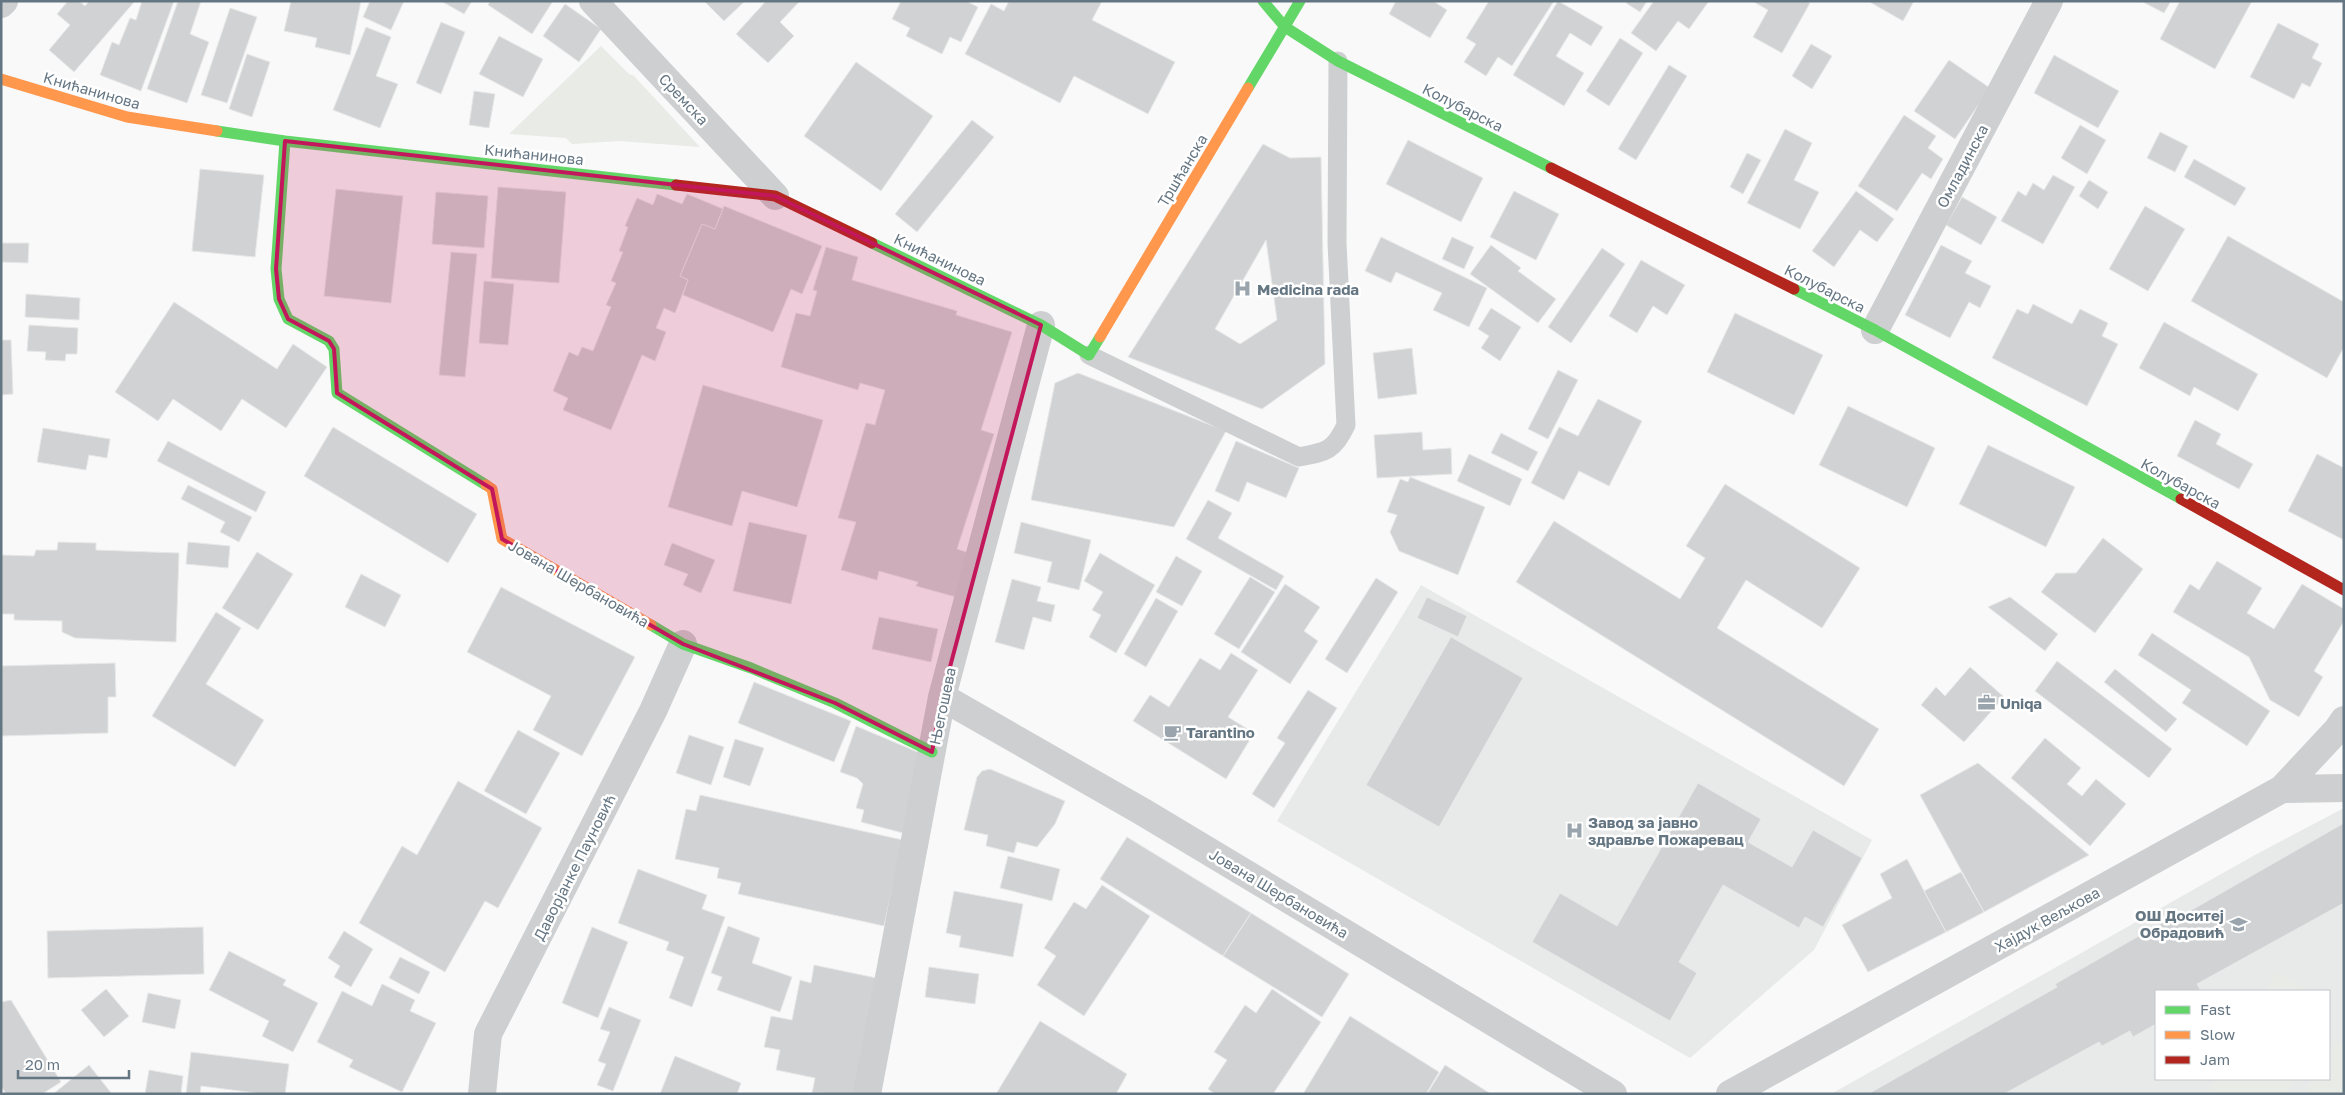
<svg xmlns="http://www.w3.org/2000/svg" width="2345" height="1095" viewBox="0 0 2345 1095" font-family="'Golos Text',sans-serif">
<rect width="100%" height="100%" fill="#f9f9f9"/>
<path fill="#e8e9e9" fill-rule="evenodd" d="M1421 585 1872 840 1814 950 1690 1058 1277 821Z
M2344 808V1094H1831L2253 856ZM2156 991H2329V1079H2156Z"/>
<path fill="#e8ebe6" d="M601 46 629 74 634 76 700 147 619 141 572 144 566 138 509 134Z
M2277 972 2310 991H2266Z
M2336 1041 2344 1046V1094H2304L2313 1079H2329V1052Z
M2215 1079H2296L2287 1094H2206Z"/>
<path fill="#d0d2d3" stroke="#e8e8e8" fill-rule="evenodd" d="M68 1H79L85 6 89 1H135L74 72 49 50 70 25 57 14Z
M142 1H174L141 91 100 75 112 42 119 45 130 18 136 20Z
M178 1H201L190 34 209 42 187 103 147 89Z
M291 1H361L350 55 315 47 317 38 284 31Z
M370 1H404L391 30 363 17Z
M441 1H472L464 14Z
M490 1H553L532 34 488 5Z
M704 1H745L724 21Z
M766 1H800L780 22 794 36 768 63 736 34Z
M901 1H966L978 7 961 42 950 37 942 54 906 36 910 28 892 19Z
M1009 1H1102L1092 20 1175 62 1148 114 1074 76 1060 103 965 54 991 4 1004 11Z
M1396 1H1433L1447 10 1430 38 1389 14Z
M1489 1H1554L1512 66 1498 57 1486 76 1464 62 1476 44 1466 38Z
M1558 1 1603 27 1591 46 1570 33 1556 56 1584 73 1564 106 1513 75Z
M1627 1H1647L1640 12 1626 3Z
M1654 1H1709L1689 29 1678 21 1656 51 1631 33Z
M1752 1H1806L1810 3 1782 53 1753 37 1768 10Z
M1868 1H1914L1903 21Z
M2141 1H2171L2164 13Z
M2180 1H2252L2215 69 2160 39Z
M565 4 601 29 579 62 543 36Z
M230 8 257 17 227 103 201 95Z
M441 22 465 32 441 94 416 83Z
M2278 23 2319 44 2312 58 2322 63 2310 87 2302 83 2294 99 2250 77Z
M366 27 391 37 376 76 398 84 380 128 333 110Z
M499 36 543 59 523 97 479 74Z
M1620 38 1643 53 1609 106 1586 91Z
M1811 44 1832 56 1812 89 1792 76Z
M247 54 270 62 252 117 229 109Z
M2054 55 2119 91 2098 128 2034 93Z
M1949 60 1990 88 1955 139 1914 111Z
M856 62 933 116 881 191 804 136Z
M1669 65 1687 76 1636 160 1618 149Z
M474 91 495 94 489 128 469 125Z
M1904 115 1936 136 1928 148 1943 159 1931 179 1922 173 1897 211 1858 186Z
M972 120 994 137 917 232 895 214Z
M2080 125 2106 140 2087 174 2061 158Z
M1785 129 1812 143 1794 180 1819 192 1800 229 1747 203Z
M2160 132 2188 146 2175 172 2147 158Z
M1408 140 1483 178 1461 222 1386 184Z
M1263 144 1290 158 1321 157 1325 364 1262 409 1128 357ZM1266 240 1277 320 1240 344 1215 329Z
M1747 153 1761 160 1743 194 1730 187Z
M2194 159 2246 188 2235 206 2184 177Z
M200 169 264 175 255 257 192 251Z
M2053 175 2075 187 2043 244 2001 221 2018 191 2026 196 2033 183 2044 190Z
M2089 180 2108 192 2098 209 2079 196Z
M498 187 566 192 559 283 491 278Z
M336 189 403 196 391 303 324 296Z
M1514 191 1559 214 1536 260 1490 237Z
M1856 191 1894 219 1877 242 1860 230 1834 267 1812 251Z
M436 192 488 196 484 248 432 244Z
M657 194 682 204 687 194 723 209 715 229 702 224 680 276 688 280 675 313 664 308 656 328 666 332 655 361 642 355 611 430 563 410 568 398 553 391 569 352 578 356 582 347 593 351 611 307 606 305 616 283 611 281 623 252 619 251 628 227 625 226 637 198 653 205Z
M1962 197 1997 217 1981 245 1946 225Z
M724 206 822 246 802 294 791 289 773 332 683 295 688 280 680 276 702 224 715 229Z
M2145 206 2185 229 2148 291 2109 269Z
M2228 236 2344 302V347L2327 378 2191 301Z
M1381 237 1487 288 1469 327 1433 310 1442 293 1396 272 1391 283 1365 271Z
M1452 237 1474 247 1464 269 1442 259Z
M1 243H29L28 263 1 262Z
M1491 245 1521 268 1518 271 1556 299 1538 323 1470 274Z
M1941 245 1972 261 1965 273 1991 286 1980 308 1969 302 1950 338 1905 315Z
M826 247 858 257 852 280 957 311 956 315 1012 332 981 430 994 434 957 549 969 553 956 597 916 586 918 582 879 571 877 580 841 570 856 522 838 518 866 423 875 425 885 390 860 383 858 390 781 367 796 313 810 316 817 291 813 290Z
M1602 248 1625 264 1571 343 1548 327Z
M451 252 477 254 465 377 439 375Z
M1641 260 1685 285 1667 315 1653 306 1637 333 1609 316Z
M484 281 514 284 508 345 479 343Z
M26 294 80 298 79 320 25 317Z
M174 302 277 369 293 344 327 367 286 428 242 399 221 431 173 399 158 421 115 392Z
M2033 304 2072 324 2080 309 2108 323 2102 336 2118 344 2087 406 1992 358 2017 309 2028 314Z
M1491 308 1521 327 1500 361 1481 348 1489 336 1478 329Z
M1735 313 1823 355 1794 415 1707 372Z
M2164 322 2258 374 2238 411 2194 387 2190 396 2139 368Z
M29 325 78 328 77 354H66L65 361 45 360 46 352 27 351Z
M1 340H11L13 394 1 395Z
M1412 348 1417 394 1378 399 1373 353Z
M1558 370 1578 380 1548 439 1528 429Z
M1078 373 1226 431 1174 527 1031 500 1055 383Z
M703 385 823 420 797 507 742 491 732 526 668 507Z
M1598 399 1642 421 1609 486 1579 471 1564 500 1531 483 1559 427 1578 436Z
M1848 406 1935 448 1907 507 1819 465Z
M2195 420 2221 434 2216 444 2253 464 2239 489 2177 456Z
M333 427 477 514 448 563 304 476Z
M43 428 110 439 107 458 89 455 86 470 37 462Z
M1422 432 1423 450 1451 448 1452 474 1377 478 1374 435Z
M1501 433 1538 452 1528 471 1491 453Z
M168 441 266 492 256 512 157 461Z
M1236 441 1299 468 1286 498 1247 482 1239 502 1215 491Z
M1988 445 2075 487 2046 547 1959 504Z
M1469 454 1522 479 1510 506 1457 481Z
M2317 454 2344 468V540L2288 511Z
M1410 477 1485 507 1458 575 1399 551 1390 532 1397 515 1387 512 1400 479 1408 482Z
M1725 484 1860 568 1822 628 1746 580 1717 628 1879 729 1844 786 1516 582 1554 521 1680 599 1705 558 1686 546Z
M188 485 252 517 239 542 220 532 225 522 181 499Z
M1208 500 1232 513 1218 538 1284 576 1276 590 1186 539Z
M749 522 807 535 791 604 733 591Z
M1021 522 1091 540 1079 590 1047 582 1052 562 1014 553Z
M2103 538 2143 569 2095 633 2041 592 2056 573H2076Z
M58 542 96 543V550L179 553 176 642 75 638 62 632V621L14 620V614H1V555L34 556 36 550H57Z
M188 542 230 546 228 568 186 564Z
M672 543 715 560 701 593 683 585 688 574 664 565Z
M257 552 293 574 258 630 222 608Z
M1100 553 1155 585 1116 653 1089 637 1101 615 1092 610 1103 592 1084 581Z
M1176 556 1202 571 1182 606 1156 592Z
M2217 561 2262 588 2247 613 2274 629 2302 584 2344 609V621L2314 671 2323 677 2299 717 2270 700 2249 657 2173 612 2190 584 2199 590Z
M361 574 401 595 385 627 345 607Z
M1250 577 1275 592 1239 649 1214 634Z
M1376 578 1398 592 1347 673 1325 659Z
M1012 579 1041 587 1037 601 1055 605 1051 622 1033 617 1024 650 995 642Z
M1285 584 1320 607 1304 631 1318 641 1290 684 1241 652Z
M501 587 635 657 582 756 533 730 551 696 467 652Z
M1427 597 1467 616 1458 637 1417 618Z
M2010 597 2058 634 2045 651 1988 607Z
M1156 598 1178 611 1146 667 1124 654Z
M216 612 241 628 206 684 264 720 235 767 152 716Z
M879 617 938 629 931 662 872 649Z
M2152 633 2270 711 2247 746 2182 703 2191 690 2138 655Z
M1451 637 1523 678 1439 827 1366 785Z
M1231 653 1258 670 1228 717 1254 733 1226 779 1133 721 1150 695 1169 707 1200 658 1220 670Z
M2057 661 2172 749 2149 778 2035 691Z
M115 663 116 697H108V733L1 736V666Z
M1970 667 2004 697 1964 742 1921 705 1936 687 1945 696Z
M2115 669 2177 719 2166 732 2104 682Z
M754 682 851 721 834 762 738 723Z
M1308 690 1337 708 1274 808 1252 794 1285 743 1277 738Z
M856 726 920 753 903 833 861 822 864 810 856 808 863 784 857 778 840 772Z
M518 730 560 753 526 814 484 791Z
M689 735 724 747 711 785 676 773Z
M2045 738 2081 768 2067 784 2082 796 2096 779 2126 804 2090 846 2011 778Z
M735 739 764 748 750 786 723 777Z
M1978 763 2089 855 1984 912 1920 795Z
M990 769 1065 801 1055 824 1037 847 1017 842 1014 853 986 846 988 835 964 830 977 777 982 771Z
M458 781 542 828 498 908 485 901 445 972 359 923 402 846 417 855Z
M1698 783 1761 819 1748 842 1792 867 1813 830 1862 858 1823 927 1805 917 1799 928 1723 885 1679 962 1697 973 1670 1021 1532 942 1560 893 1617 926Z
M700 795 903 840 884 926 738 894 741 883 717 878 719 868 675 859 686 809 696 811Z
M2344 823V903L2197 984 2201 991H2156V1024L2133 1037 2130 1031 2102 1046 2099 1042 2004 1094H1868L2057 987 2055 984 2165 921 2167 924Z
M1127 837 1251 913 1223 956 1100 879Z
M1008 856 1060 869 1052 901 1000 888Z
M1907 859 1946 932 1868 972 1842 925 1892 898 1880 874Z
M638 869 707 895 702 909 725 917 692 1007 669 998 684 957 666 950 669 942 618 923Z
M1961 872 1984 912 1946 932 1924 891Z
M1102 885 1150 916 1084 1016 1037 985 1056 956 1044 948 1074 902 1086 909Z
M954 891 1023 904 1013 957 959 947 961 936 946 933Z
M1251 913 1349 974 1322 1017 1223 956Z
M728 926 760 938 752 963 792 977 780 1012 717 990 722 977 711 973Z
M203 927 204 974 48 978 47 931Z
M592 927 628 942 598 1018 562 1003Z
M344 931 373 949 351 987 334 977 340 966 328 958Z
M229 951 286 980 283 985 318 1003 293 1052 262 1036 269 1021 209 990Z
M400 957 430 972 419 994 389 978Z
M814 965 886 980 861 1094 812 1093 815 1078 776 1070 780 1050 764 1047 771 1016 792 1020 800 980 811 983Z
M929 967 979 974 975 1004 925 997Z
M382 984 415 1000 410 1011 436 1023 402 1092 349 1067 353 1060 317 1042 342 991 372 1006Z
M106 989 129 1016 104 1037 81 1010Z
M1272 989 1321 1022 1273 1094H1215L1208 1089 1227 1060 1214 1052 1245 1005 1256 1013Z
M148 993 181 1000 175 1029 142 1022Z
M11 1000 61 1082 42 1094H6L1 1086V1002Z
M609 1007 641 1020 613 1091 597 1085 606 1064 598 1061 610 1032 600 1029Z
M1350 1016 1439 1072 1426 1094H1303Z
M1040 1021 1127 1074 1116 1094H996Z
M191 1052 289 1064 285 1094H263L201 1086 200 1094H186Z
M675 1056 741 1083 737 1094H660Z
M89 1065 112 1094H53Z
M1445 1065 1491 1094H1427Z
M149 1070 183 1076 181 1094H145Z"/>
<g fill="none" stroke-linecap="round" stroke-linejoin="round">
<path stroke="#cecfd0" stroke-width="19" d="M1089 355 1299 457C1326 452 1334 451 1346 425L1337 243 1338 61"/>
<path stroke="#cecfd0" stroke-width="28" d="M593 1 775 196
M1 4 4 1
M1875 330 2049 1
M942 697 1143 812 1613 1094
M2282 789 2344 788
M482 1094 488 1034 653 711 683 644
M867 1094 942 697 1041 325
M1730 1094 2282 789 2337 730 2344 720"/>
<path stroke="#63d668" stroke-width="11" d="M1263 1 1285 27 1338 61 1551 168
M1248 88 1300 1
M217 131 285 141 676 185
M285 141 276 269 279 299 288 319 329 341 334 349 337 393 486 485
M872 243 1041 325 1089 355 1100 337
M1794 289 1875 330 2181 499
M651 625 683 644 751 668 835 703 932 752"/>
<path stroke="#ff974d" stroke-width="11" d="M1 79 127 117 217 131
M1100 337 1248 88
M486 485 492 489 502 539 651 625"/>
<path stroke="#b3261e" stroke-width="11" d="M1551 168 1794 289
M676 185 775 196 872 243
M2181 499 2344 590"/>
</g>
<path fill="#c2185b" fill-opacity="0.2" stroke="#c2185b" stroke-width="4" stroke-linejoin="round" d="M285 141 775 196 1041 325 942 697 932 752 835 703 683 644 502 539 492 489 337 393 334 349 329 341 288 319 279 299 276 269Z"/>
<defs>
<symbol id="hospital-bare" viewBox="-9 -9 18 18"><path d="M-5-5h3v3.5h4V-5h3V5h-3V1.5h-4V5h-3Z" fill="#99a4ac" stroke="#fff" stroke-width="2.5" paint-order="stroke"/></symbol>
<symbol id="office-bare" viewBox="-9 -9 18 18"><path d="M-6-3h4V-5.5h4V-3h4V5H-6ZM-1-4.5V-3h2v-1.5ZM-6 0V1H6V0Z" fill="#99a4ac" stroke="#fff" stroke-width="2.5" paint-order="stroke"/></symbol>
<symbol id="cafe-bare" viewBox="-9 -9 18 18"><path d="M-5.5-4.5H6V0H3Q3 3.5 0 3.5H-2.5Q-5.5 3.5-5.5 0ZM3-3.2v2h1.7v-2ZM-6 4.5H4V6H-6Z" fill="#99a4ac" stroke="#fff" stroke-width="2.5" paint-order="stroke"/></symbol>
<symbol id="school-bare" viewBox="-9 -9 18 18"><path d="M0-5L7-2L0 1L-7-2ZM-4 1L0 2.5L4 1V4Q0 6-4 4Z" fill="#99a4ac" stroke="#fff" stroke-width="2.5" paint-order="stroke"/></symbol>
</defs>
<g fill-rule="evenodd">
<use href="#hospital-bare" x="1230" y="276" width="25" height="25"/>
<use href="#office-bare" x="1974" y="690" width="25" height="25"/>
<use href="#cafe-bare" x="1160" y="720" width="25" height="25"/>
<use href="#hospital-bare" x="1562" y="818" width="25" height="25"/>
<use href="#school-bare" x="2226" y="912" width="25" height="25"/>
</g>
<g text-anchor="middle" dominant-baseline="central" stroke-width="5" stroke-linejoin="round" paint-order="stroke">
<g font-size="15" fill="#657683" stroke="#fff">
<text transform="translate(92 90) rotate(16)">Книћанинова</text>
<text transform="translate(684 99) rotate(47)">Сремска</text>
<text transform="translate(1463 107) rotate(27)">Колубарска</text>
<text transform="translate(534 154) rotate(6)">Книћанинова</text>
<text transform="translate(1962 166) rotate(-62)">Омладинска</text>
<text transform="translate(1182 170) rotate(-59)">Тршћанска</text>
<text transform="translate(940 259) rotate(26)">Книћанинова</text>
<text transform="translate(1825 288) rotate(27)">Колубарска</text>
<text transform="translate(2181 483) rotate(29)">Колубарска</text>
<text transform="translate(579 583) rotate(30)">Јована Шербановића</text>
<text transform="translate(942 706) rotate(-78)">Његошева</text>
<text transform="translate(574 867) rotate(-63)">Даворјанке Пауновић</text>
<text transform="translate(1279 893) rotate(31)">Јована Шербановића</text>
<text transform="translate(2047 919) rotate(-29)">Хајдук Вељкова</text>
</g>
<g font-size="15" font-weight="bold" fill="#657683" stroke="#fff" text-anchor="start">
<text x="1257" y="289">Medicina rada</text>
<text x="2000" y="703">Uniqa</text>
<text x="1186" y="732">Tarantino</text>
<text x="1588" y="822">Завод за јавно<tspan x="1588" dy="17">здравље Пожаревац</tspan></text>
<text x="2224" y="915" text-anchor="end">ОШ Доситеј<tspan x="2224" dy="17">Обрадовић</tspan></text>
</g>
</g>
<rect width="2345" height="1095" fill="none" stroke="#657683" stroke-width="5"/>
<rect x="2155" y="990" width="175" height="90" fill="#ffffff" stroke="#c1c8cd"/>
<rect x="2165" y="1006" width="25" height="8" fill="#63d668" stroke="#c1c8cd"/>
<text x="2200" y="1015" font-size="15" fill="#657683">Fast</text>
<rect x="2165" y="1031" width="25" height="8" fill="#ff974d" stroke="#c1c8cd"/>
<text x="2200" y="1040" font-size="15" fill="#657683">Slow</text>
<rect x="2165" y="1056" width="25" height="8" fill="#b3261e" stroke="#c1c8cd"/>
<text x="2200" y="1065" font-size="15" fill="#657683">Jam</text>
<path d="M18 1070v8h111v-8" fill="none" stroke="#657683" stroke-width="2.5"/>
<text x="25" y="1070" font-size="15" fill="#657683" stroke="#ffffff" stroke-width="4" paint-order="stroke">20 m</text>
</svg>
